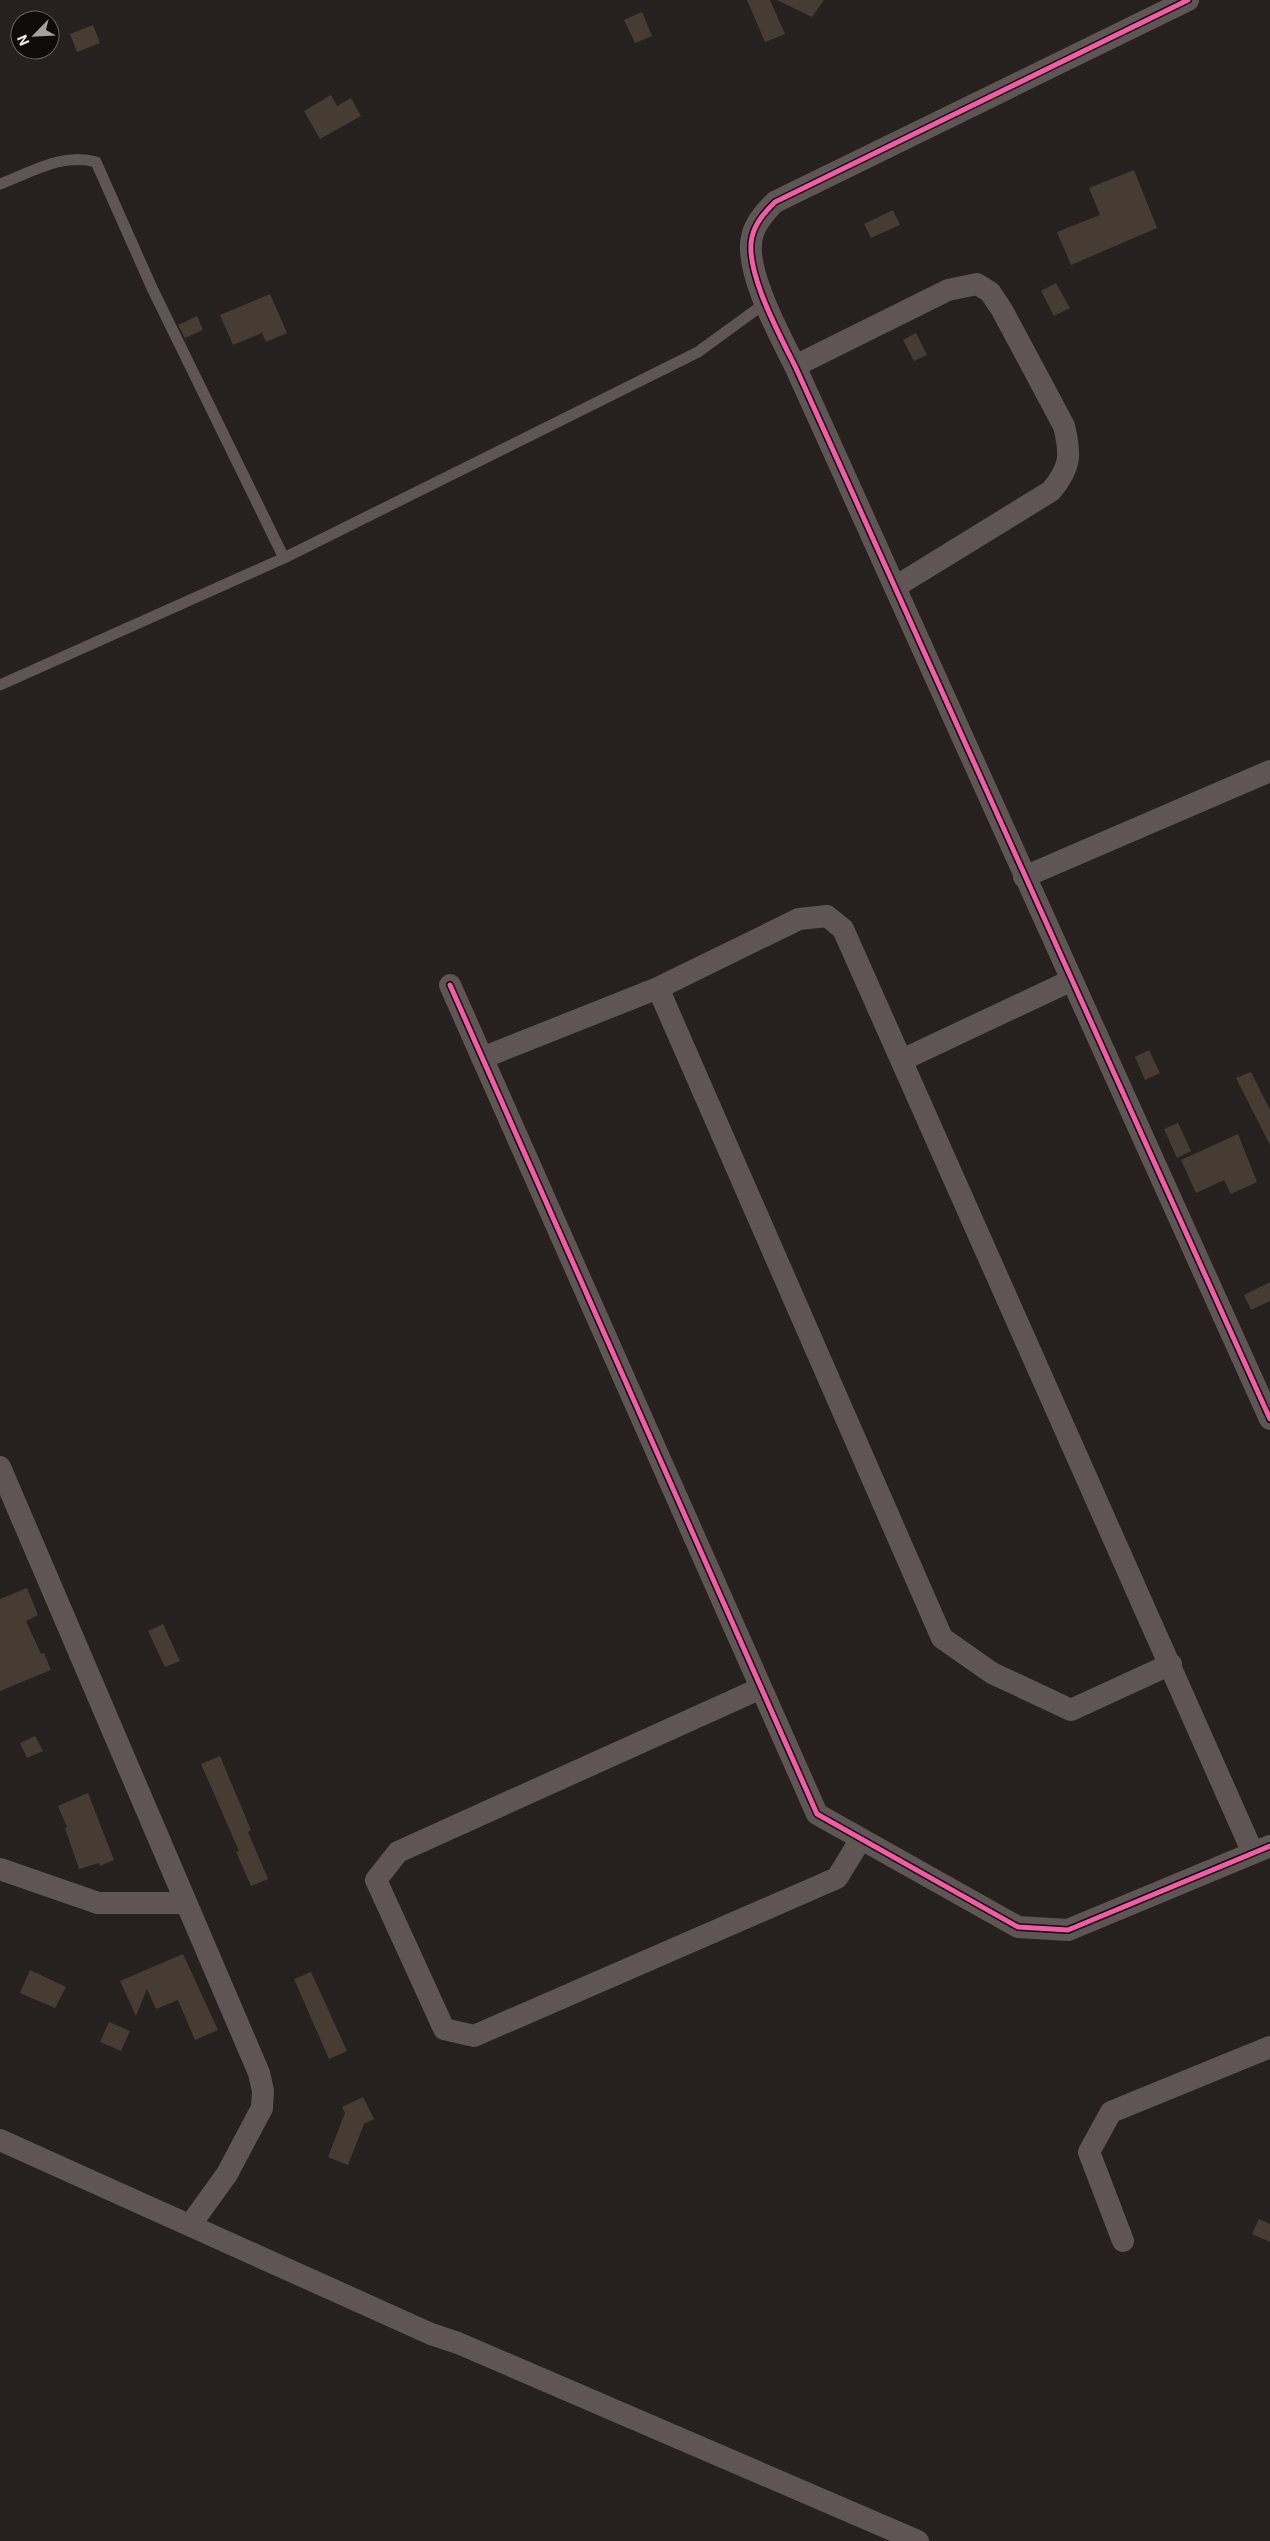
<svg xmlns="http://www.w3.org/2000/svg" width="1270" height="2541" viewBox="0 0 1270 2541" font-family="Roboto,sans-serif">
<rect width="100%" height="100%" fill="#26211e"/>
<path fill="#463c33" d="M747 0H770L785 34 765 42Z
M777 0H824L812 17Z
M642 12 652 36 635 43 624 20Z
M93 25 100 43 77 52 70 34Z
M331 95 337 106 351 98 361 116 320 139 304 111Z
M1134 170 1157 228 1071 265 1057 232 1100 215 1089 188Z
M893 210 900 225 871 238 864 224Z
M1056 283 1070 308 1054 316 1041 291Z
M270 294 287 333 266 342 262 333 233 345 220 315Z
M197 316 203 330 185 338 178 325Z
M916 333 927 355 914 361 903 340Z
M1149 1050 1160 1073 1145 1080 1135 1057Z
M1251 1072 1270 1110V1145L1236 1078Z
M1178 1123 1191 1151 1177 1158 1164 1129Z
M1238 1134 1257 1182 1231 1194 1224 1180 1196 1193 1181 1160Z
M1270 1282V1301L1251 1310 1244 1295Z
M27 1588 38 1615 26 1621 41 1654 44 1653 51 1670 0 1691V1599Z
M163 1624 180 1661 165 1667 148 1631Z
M35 1736 43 1751 27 1758 20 1743Z
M220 1756 251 1830 248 1832 268 1879 251 1886 236 1852 239 1851 201 1764Z
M88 1793 114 1860 100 1866 99 1863 79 1869 65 1828 67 1827 58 1806Z
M183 1954 218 2030 195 2040 178 2000 156 2009 147 1989 136 2016 120 1981Z
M30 1970 66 1987 55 2008 20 1993Z
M311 1972 347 2051 329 2059 294 1979Z
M109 2022 130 2031 121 2051 100 2042Z
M363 2097 374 2119 364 2124 348 2165 328 2157 345 2113 342 2107Z
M1259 2219 1270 2224V2242L1252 2234Z"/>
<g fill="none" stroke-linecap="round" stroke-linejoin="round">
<path stroke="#5e5554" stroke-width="11" d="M0 184C30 173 63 152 96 162L152 288 284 558
M0 685 284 558 698 352 764 304"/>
<path stroke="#5e5554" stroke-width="22" d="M1188 0 775 202C765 212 755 223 752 237 744 270 780 336 795 366 954 717 1111 1069 1270 1419
M795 366 948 290 977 284 990 292 1002 310 1064 426C1071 455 1071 467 1051 491L895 587
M1024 877 1270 771
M450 985 817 1814 1018 1927 1068 1930 1270 1846
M658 988 942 1638 992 1673 1071 1710 1171 1664
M482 1058 658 988 799 919 827 916 843 929 1253 1853
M902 1060 1072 980
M0 1467 259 2073 263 2091 262 2108 227 2174 191 2224
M761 1688 398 1852 376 1880 444 2029 474 2036 837 1878 861 1839
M0 1869 98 1903H185
M0 2140 431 2334 458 2343 918 2541
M1123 2241 1089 2152 1111 2112 1270 2047"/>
<defs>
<path id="cycleway" d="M1188 0 775 202C765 212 755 223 752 237 744 270 780 336 795 366 954 717 1111 1069 1270 1419
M450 985 817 1814 1018 1927 1068 1930 1270 1846"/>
</defs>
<use href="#cycleway" stroke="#0f0b09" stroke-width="8"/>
<use href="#cycleway" stroke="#f35aa7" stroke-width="5"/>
</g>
<g transform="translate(35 35) rotate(246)"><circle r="24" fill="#0f0b09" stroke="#686360"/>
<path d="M0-4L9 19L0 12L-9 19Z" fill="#a7a19e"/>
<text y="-8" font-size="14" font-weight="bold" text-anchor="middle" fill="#ede6e3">N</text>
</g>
</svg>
